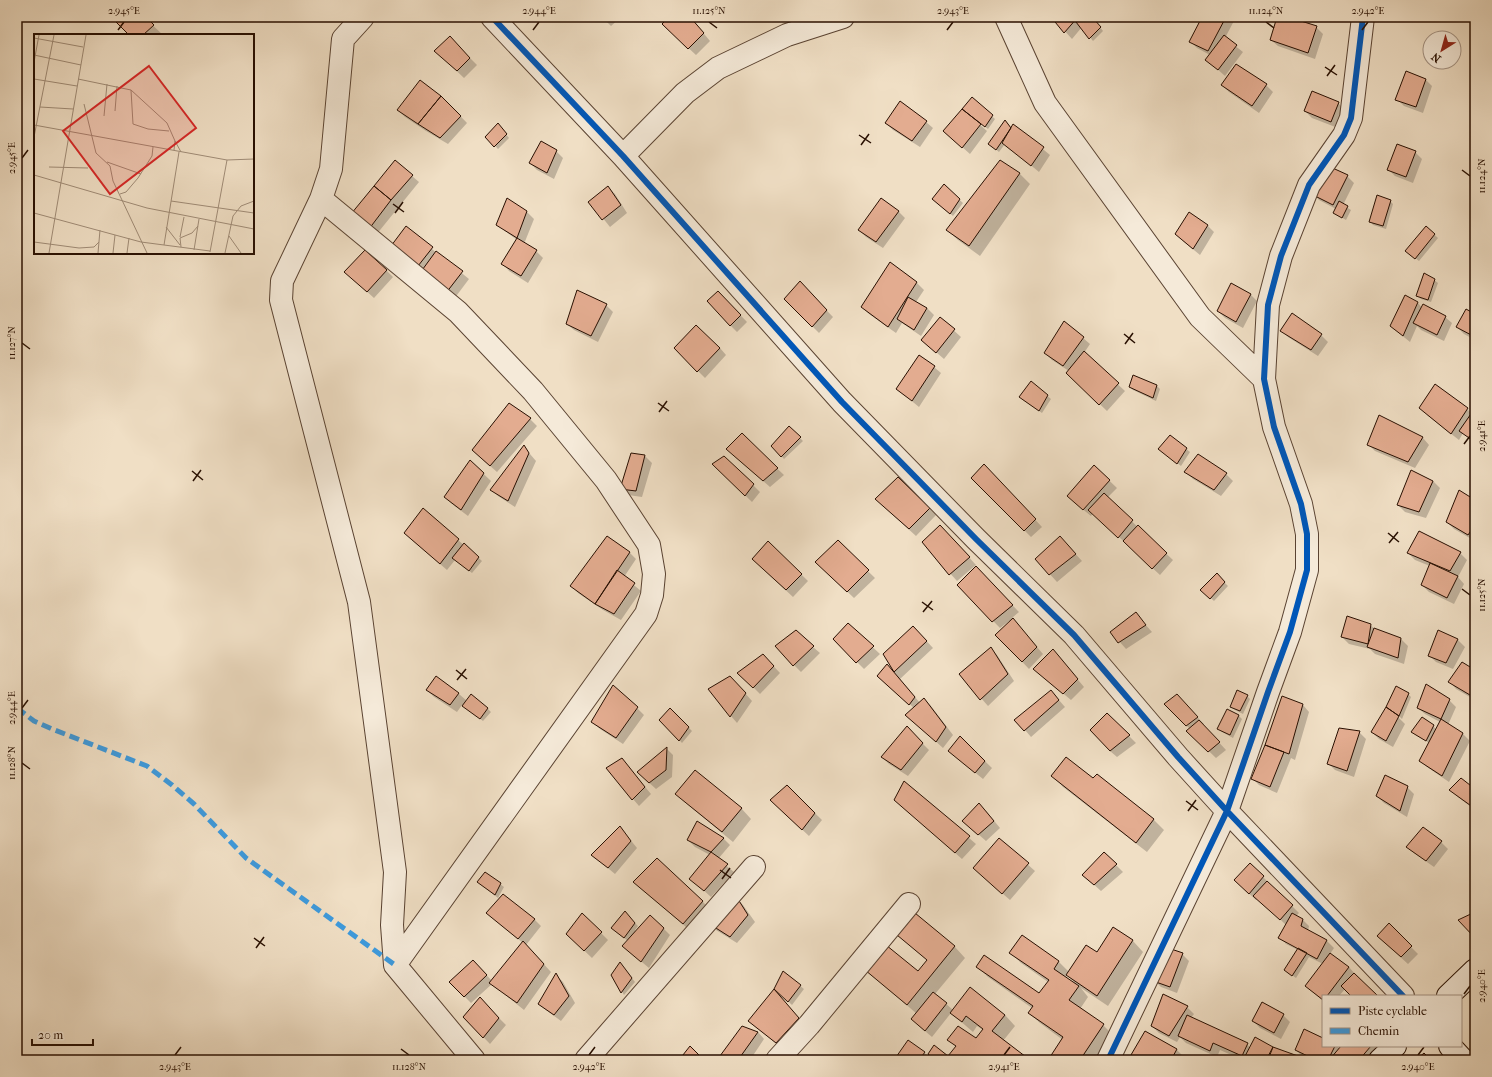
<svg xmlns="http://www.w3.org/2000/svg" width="1492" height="1077" viewBox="0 0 1492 1077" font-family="'IM FELL French Canon',serif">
<rect width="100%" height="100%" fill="#f0dfc5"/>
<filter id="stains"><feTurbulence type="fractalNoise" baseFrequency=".005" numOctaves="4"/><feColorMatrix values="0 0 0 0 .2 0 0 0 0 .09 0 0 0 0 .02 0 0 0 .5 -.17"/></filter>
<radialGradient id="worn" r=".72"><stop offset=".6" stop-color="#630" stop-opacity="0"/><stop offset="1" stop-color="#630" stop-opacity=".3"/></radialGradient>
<path fill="#0003" fill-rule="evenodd" d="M112 17H144L163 35H131Z
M602 17H621L611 26Z
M671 17H690L710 41 696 55 670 31Z
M1052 17H1092L1103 31 1093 41 1082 27 1072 39Z
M1203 17H1236L1225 38 1243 52 1225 76 1207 60 1210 55 1197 48 1190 41Z
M1278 17H1285L1316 27 1323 34 1315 59 1278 46 1271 40Z
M450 38 477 65 464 78 442 57Z
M1426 80 1432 86 1423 113 1404 106 1397 99Z
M1222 85H1266L1273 92 1259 113 1229 92Z
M441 96 467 123 448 144 426 131 405 117 398 110Z
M972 99 995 119 988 129 980 123 979 124 987 131 970 154 944 131Z
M1338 103 1345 110 1338 128 1312 118 1305 111Z
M926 122 933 128 920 147 893 130 886 123Z
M1006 122 1012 129 1014 125 1050 155 1039 172 1005 144 999 152 993 147Z
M501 128 509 138 498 149 487 137Z
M556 151 563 158 554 179 537 170 530 163Z
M1415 152 1422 159 1413 183 1395 176 1388 169Z
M1019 173 1030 184 980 256 958 240 947 230Z
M412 176 419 182 376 235 359 221Z
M1347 176 1354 183 1343 205 1351 210 1346 220 1334 213 1336 209 1319 200 1313 193Z
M944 186 963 203 953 216 937 202Z
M608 187 615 194 627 213 610 227 590 202Z
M508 200 527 212 534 219 524 244 536 251 543 258 528 283 509 271 503 264 517 240 505 231 498 224Z
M882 200 899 212 905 218 883 248 866 237 859 230Z
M1390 201 1393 204 1386 229 1373 225 1370 221Z
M1207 225 1214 232 1200 255 1183 241Z
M1426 227 1438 238 1419 261 1410 254Z
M406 228 469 279 454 299 399 252Z
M890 264 917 283 924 290 916 302 927 308 934 315 921 336 902 323 896 333 869 314 862 307Z
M386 270 393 277 374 298 353 279Z
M1434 280 1438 283 1431 302 1421 299 1417 296Z
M800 283 833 317 819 333 785 299Z
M718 292 747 322 737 332 730 325Z
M1250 294 1257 301 1243 328 1225 318 1218 311Z
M1405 297 1418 303 1422 308 1445 317 1452 323 1444 341 1421 330 1417 326 1410 342 1399 333Z
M606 305 613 312 598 342 574 330 567 324Z
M1475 315V340L1464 334 1457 327Z
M940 318 961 337 944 359 922 340Z
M1281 330 1321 335 1328 342 1318 356 1288 337Z
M1083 338 1090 344 1084 353 1125 391 1107 411 1067 373 1069 371 1052 360 1045 353Z
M675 348H720L726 355 705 378Z
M934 367 941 373 919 407 897 389Z
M1134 376 1157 386 1160 389 1156 401 1133 390 1130 387Z
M1031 382 1051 399 1042 413 1023 400Z
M509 405 530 419 537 426 497 472 480 457Z
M1467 409 1472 414H1475V443L1463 433 1459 440 1427 415Z
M789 427 803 441 784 459 772 446Z
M742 435 784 475 770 487 734 456Z
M1170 436 1190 452 1181 466 1159 449Z
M1423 438 1429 445 1415 468 1375 451 1368 444Z
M524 447 536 461 515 507 498 496 491 489Z
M632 455 645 456 652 463 642 497 628 495 621 488Z
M470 461 491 481 468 516 452 504 445 497Z
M713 464 753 485 760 492 752 502Z
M1094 466 1117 488 1107 498 1173 560 1160 575 1093 513 1091 516 1075 503Z
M991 472 1042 527 1031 537 972 478Z
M1186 472 1226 474 1233 481 1221 496 1193 479Z
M898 478 936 515 916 536 883 506Z
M1433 481 1440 488 1426 518 1405 512 1398 505Z
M1475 501V541L1454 529 1447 522Z
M947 533 976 565 957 581 923 543Z
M1060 537 1082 561 1057 582 1036 559Z
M412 540H458L482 561 472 573 455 560 447 570Z
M768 542 808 581 793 597 760 566Z
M838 542 875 578 854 598 816 562Z
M629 552 636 559 624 577 641 591 621 620 603 610 578 593 572 586Z
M1408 553H1460L1467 560 1458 577 1464 584 1454 604 1429 592 1422 585 1430 566 1415 560Z
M976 568 1019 612 1012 618 1043 654 1029 669 997 635 1010 622 1009 621 1000 628 958 585Z
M1217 575 1228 586 1214 601 1205 593Z
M1136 614 1152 632 1126 649 1111 632Z
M848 624 880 654 864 669 834 639Z
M1370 625 1375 629 1401 639 1408 646 1404 664 1375 654 1370 649 1349 644 1342 637Z
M1439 631 1458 640 1465 647 1453 669 1436 662 1429 655Z
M920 634 933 648 900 679 920 703 924 699 931 706 953 735 943 748 913 721 914 708 885 683 887 665 895 672 884 654Z
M813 647 820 653 801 672 794 665Z
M990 648 997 655 1014 681 988 706 960 674Z
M763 655 780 673 760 694 739 673Z
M1060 658 1084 687 1071 700 1041 675Z
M1475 671V700L1456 689 1450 682Z
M437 678 459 694 467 701 471 696 488 709 491 712 483 721 462 705 457 712 434 697 427 690Z
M737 684 752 701 737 723 731 716Z
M1051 691 1065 707 1031 737 1025 730Z
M1408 694 1411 697 1402 719 1399 716 1398 717 1405 724 1393 747 1379 739 1372 732 1387 707Z
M1247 696 1250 699 1243 714 1235 710 1231 707Z
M1449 700 1456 707 1448 725 1463 734 1470 741 1449 782 1427 767 1420 760 1429 743 1412 732 1433 726 1436 729 1440 722 1425 714 1418 708Z
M1183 702 1204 724 1203 725 1226 750 1216 758 1188 731 1190 729 1165 704Z
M1303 705 1309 712 1295 760 1291 758 1277 793 1259 785 1252 778Z
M637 708 644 715 623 744 600 729 593 722Z
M670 709 692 731 682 743 661 720Z
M1227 710 1239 716 1242 719 1233 738 1222 732 1219 729Z
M1107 714 1136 743 1117 757 1110 751Z
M907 728 929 750 908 776 889 764 882 757Z
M1359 732 1366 739 1354 777 1335 770 1328 763Z
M960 737 992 768 983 779 956 757Z
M667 749 673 755 672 777 656 789 645 779Z
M622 759 651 794 639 806 633 799Z
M1097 775 1154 820 1164 830 1147 852 1063 787 1053 776 1093 780Z
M1461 780 1475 790V810L1458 797 1451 790Z
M904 782 976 844 962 859 902 806Z
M787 786 822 820 809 836 778 807Z
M1407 787 1414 794 1407 817 1384 803 1377 796Z
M677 794 741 808 751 819 733 842 687 804Z
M986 811 1000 828 986 841 970 827Z
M620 827 637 848 615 874 592 855Z
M723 838 730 845 718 859 734 872 711 897 691 879 710 855 695 847 688 840Z
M999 839 1035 871 1010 900 981 875Z
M1441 842 1448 849 1434 867 1414 853 1407 847Z
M1104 853 1123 872 1101 891 1091 882Z
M1250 864 1299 913 1296 916 1302 919 1309 926 1308 931 1327 941 1334 948 1330 954 1349 967 1355 974V975L1377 996H1352L1345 989 1339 996H1323V1001L1306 986 1323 964 1309 957 1296 978 1289 973 1298 950 1286 944 1280 937 1286 925 1258 898 1256 900 1242 887ZM1286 941 1303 950 1302 951 1286 943Z
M485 873 504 887 498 898 482 885Z
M634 882 702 901 713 912 694 934Z
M503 896 535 920 541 926 526 945 551 972 524 1010 492 984 471 1003 450 982 480 968 492 981 523 943 495 920Z
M736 898 743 905 755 922 737 943 716 930 709 923Z
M625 913 638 926 635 930 636 931 663 928 670 935 649 968 630 952 628 941 616 932Z
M582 914 608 940 592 958 574 941Z
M915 915 955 947 965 958 935 994 953 1010 1005 1015 1015 1026 1003 1041 1028 1060H935L948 1057 956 1047 949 1040H976L983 1030 977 1026 973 1032 951 1013 932 1037 919 1026 917 1014 866 970 918 972 928 961 898 935Z
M1389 925 1418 954 1408 964 1385 943Z
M1114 929 1133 941 1143 952 1108 1006 1081 988 1088 997 1080 1009 1103 1025 1114 1036 1097 1060H1055L1063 1040 1040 1023 1029 1013 1032 1008 988 977 977 966 1040 995 1048 982 1021 963 1011 953 1022 937 1059 962 1069 972 1097 953ZM1067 975 1074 982 1073 983 1066 978Z
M1182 954 1189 961 1177 993 1161 987 1154 980Z
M623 967 635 982 624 995 612 975Z
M783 972 804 989 792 1005 775 989Z
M556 975 563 982 575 1003 561 1021 546 1010 539 1004Z
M780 997 805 1025 783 1049 749 1021Z
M480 999 506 1025 490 1044 464 1017Z
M1187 1007 1194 1014 1191 1018 1247 1044 1250 1048 1255 1038 1273 1048 1306 1060 1296 1050 1323 1039V1046H1337L1340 1049 1342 1046H1382L1372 1060H1310L1306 1059 1307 1060H1243L1220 1050 1217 1057 1186 1043 1180 1037 1177 1042 1159 1033 1152 1026Z
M1283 1015 1290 1022 1281 1039 1260 1028 1253 1021Z
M743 1028 758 1032 764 1039 750 1060H718Z
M1145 1032 1177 1050 1187 1060H1129Z
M924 1052 930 1060H895Z"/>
<path fill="#e3ac90" stroke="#280f01" d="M111 17H146L154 25 143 35H129Z
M669 17H690L704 33 688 49 662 24Z
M1051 17H1078L1064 33Z
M1082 17H1092L1101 27 1089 39 1076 22Z
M1202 17H1226L1208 51 1189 42Z
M1277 17H1288L1317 26 1308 53 1270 40Z
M1224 35 1237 45 1218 70 1205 60Z
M450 36 470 58 457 71 434 51Z
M1236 64 1267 84 1252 106 1221 85Z
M1406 71 1426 79 1416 107 1395 100Z
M420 80 441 96 418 124 397 110Z
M1312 91 1339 102 1331 122 1304 111Z
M441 96 461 116 440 138 418 124Z
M972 97 993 115 985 127 962 109Z
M900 101 927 121 912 141 885 123Z
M962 109 981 124 962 148 943 131Z
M1005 120 1011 128 996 150 988 144Z
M498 123 507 134 494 147 485 137Z
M1013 124 1044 147 1031 166 1002 143Z
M541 141 557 150 547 173 529 163Z
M1397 144 1416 151 1406 177 1387 170Z
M395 160 413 175 391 200 374 186Z
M1000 160 1020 173 969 246 946 230Z
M1326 165 1348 175 1333 205 1311 194Z
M944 184 960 199 950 214 932 199Z
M374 186 391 200 369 229 351 214Z
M608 186 621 205 602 220 588 202Z
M1377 195 1391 200 1383 226 1369 222Z
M507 198 527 211 517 238 496 225Z
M881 198 899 211 876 242 858 230Z
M1339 201 1348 206 1342 218 1333 213Z
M1189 212 1208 225 1193 249 1175 234Z
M406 226 433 247 418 266 391 246Z
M1426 226 1435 234 1415 259 1405 251Z
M517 238 537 250 521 276 501 264Z
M365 250 387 270 367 292 344 272Z
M436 251 463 271 446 293 420 273Z
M890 262 917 282 888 327 861 307Z
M1424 273 1435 279 1428 300 1416 296Z
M800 281 827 310 812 327 784 299Z
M1231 283 1251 294 1236 322 1217 311Z
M577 290 607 304 591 336 566 324Z
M718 291 741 315 730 326 707 301Z
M1405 295 1418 302 1403 336 1390 326Z
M908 297 927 308 914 330 897 319Z
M1423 304 1446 316 1437 335 1413 323Z
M1466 309 1475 314V337L1456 327Z
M1292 313 1322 334 1311 350 1280 331Z
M940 317 955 329 936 353 921 340Z
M1064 321 1084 337 1063 366 1044 353Z
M696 325 720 348 697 372 674 348Z
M1084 351 1119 383 1099 405 1066 373Z
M919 355 935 366 912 401 896 389Z
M1133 375 1157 385 1153 398 1129 387Z
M1031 381 1048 395 1039 411 1019 397Z
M1435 384 1468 408 1451 434 1419 408Z
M509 403 531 418 490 466 472 450Z
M1473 411 1475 413V442L1459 431Z
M1379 415 1423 437 1408 462 1367 445Z
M789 426 801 437 781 457 771 446Z
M742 433 778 468 763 481 726 449Z
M1170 435 1187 448 1177 464 1158 449Z
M524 445 529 453 508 501 490 490Z
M631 453 645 455 636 491 620 489Z
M1198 454 1227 473 1214 490 1184 472Z
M724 456 754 484 745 496 712 464Z
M470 460 484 473 461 510 444 497Z
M984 464 1036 519 1024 531 971 478Z
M1094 465 1110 480 1083 510 1067 496Z
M1411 470 1433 481 1419 512 1397 505Z
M898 477 930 508 909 529 875 499Z
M1459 490 1475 500V525L1468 535 1446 522Z
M1104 493 1133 520 1118 538 1088 510Z
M423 508 459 539 440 564 404 533Z
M940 525 970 557 949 575 922 542Z
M1138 525 1167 553 1152 569 1123 541Z
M1419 531 1461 552 1450 571 1407 553Z
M607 536 630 552 595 604 570 586Z
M1060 536 1076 554 1049 575 1035 559Z
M838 540 869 570 847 592 815 562Z
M768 541 802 574 786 590 752 559Z
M464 543 479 557 469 571 452 558Z
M1430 563 1458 576 1447 598 1421 585Z
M976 566 1013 605 992 622 957 585Z
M617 570 635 583 614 614 595 604Z
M1217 573 1225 582 1210 599 1200 590Z
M1136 612 1146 625 1118 643 1110 632Z
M1347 616 1371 624 1368 644 1341 637Z
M1013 618 1037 647 1022 662 995 635Z
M848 623 874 646 856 663 833 639Z
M913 626 927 641 894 672 883 654Z
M1374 628 1401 638 1398 658 1367 647Z
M796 630 814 646 793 666 775 646Z
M1438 630 1458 639 1446 663 1428 656Z
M991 647 1008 674 980 700 959 674Z
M1053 649 1078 679 1063 694 1033 669Z
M763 654 774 666 753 688 737 673Z
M1462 662 1475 670V698L1448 682Z
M887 664 915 697 909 705 877 676Z
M436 676 459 693 450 705 426 690Z
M730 676 746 693 730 717 708 689Z
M1426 684 1450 699 1441 719 1417 708Z
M613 685 638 707 616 738 591 722Z
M1396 686 1409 693 1399 716 1386 707Z
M1051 690 1059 700 1024 731 1014 720Z
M1237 690 1248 695 1240 711 1230 707Z
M471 694 488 708 480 719 462 706Z
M1177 694 1198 717 1186 726 1164 704Z
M1282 696 1303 704 1289 754 1265 745Z
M924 698 946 727 936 742 905 715Z
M1386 707 1399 716 1386 741 1371 732Z
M670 708 689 727 679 741 659 720Z
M1227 709 1239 715 1230 735 1217 729Z
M1107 713 1130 735 1110 751 1090 730Z
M1422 717 1434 725 1426 741 1411 732Z
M1441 719 1463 733 1442 776 1419 761Z
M1199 720 1220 742 1208 752 1186 731Z
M907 726 923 743 901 770 881 757Z
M1339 728 1360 731 1347 771 1327 764Z
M960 736 985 761 975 773 948 751Z
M1265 745 1284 752 1270 787 1251 779Z
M667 747 666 770 649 783 637 772Z
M1066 757 1093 778 1097 774 1154 819 1136 843 1051 776Z
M622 758 645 787 632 800 606 768Z
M695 770 742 808 722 832 675 794Z
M1385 775 1408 786 1400 811 1376 796Z
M1461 778 1475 789 1474 808 1449 790Z
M904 781 970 836 955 853 894 800Z
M787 785 815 813 802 830 770 800Z
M979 803 994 821 978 835 962 821Z
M697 821 724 838 711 852 687 840Z
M620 826 631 841 608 868 591 855Z
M1423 827 1442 841 1426 861 1406 847Z
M999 838 1029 863 1002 894 973 868Z
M711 852 728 864 704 891 689 879Z
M1104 852 1117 864 1094 885 1082 875Z
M657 858 703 901 683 924 633 882Z
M1250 863 1264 876 1249 894 1234 880Z
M485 872 501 883 495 895 477 882Z
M1267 881 1293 905 1280 920 1253 896Z
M503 894 535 919 518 939 486 913Z
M736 896 748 915 730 937 708 923Z
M625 911 635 923 624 938 611 928Z
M1475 912V938L1458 920Z
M582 913 602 932 584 951 566 934Z
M915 913 955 946 907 1005 865 970 886 945 918 971 927 960 897 935Z
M1292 913 1303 919 1301 926 1327 940 1317 959 1278 938Z
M650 915 664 928 641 962 622 946Z
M1389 923 1412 946 1401 957 1377 936Z
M1113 927 1133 940 1097 996 1066 975 1086 945 1097 952Z
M1022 935 1059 961 1054 969 1079 986 1069 1000 1104 1024 1080 1060H1055L1050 1057 1063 1037 1028 1013 1033 1006 976 967 984 955 1039 993 1049 980 1009 953Z
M523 941 544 964 517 1003 489 983Z
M1165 947 1183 953 1170 987 1153 981Z
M1298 948 1307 953 1292 976 1284 970Z
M1330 953 1349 967 1327 996H1323V1000L1305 986Z
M473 960 487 975 464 997 449 982Z
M620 962 632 978 621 993 611 975Z
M783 971 801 985 788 1002 774 989Z
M556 973 569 996 554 1015 538 1004Z
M1354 973 1378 996H1351L1341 986Z
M970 987 1005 1015 992 1031 1030 1060H935L928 1054 934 1045 948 1056 956 1046 947 1040 958 1026 976 1038 983 1029 966 1016 962 1022 950 1013Z
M774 989 799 1018 776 1043 748 1021Z
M933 992 947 1003 925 1031 911 1019Z
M1163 994 1188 1006 1169 1036 1151 1026Z
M480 997 499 1018 483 1038 463 1017Z
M1262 1002 1284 1014 1274 1033 1252 1021Z
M1187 1015 1248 1043 1242 1056 1213 1043 1210 1051 1178 1036Z
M742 1026 758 1032 738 1060H717Z
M1304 1029 1323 1038V1046H1335L1328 1060H1316L1295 1050Z
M1145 1031 1177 1049 1171 1060H1128Z
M1255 1037 1273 1047 1266 1060H1243Z
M908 1040 925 1052 919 1060H894Z
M690 1046 704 1060H679Z
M1341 1046H1371L1359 1060H1331L1330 1059Z
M1273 1047 1309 1060H1268Z
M1424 1053 1431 1060H1416Z"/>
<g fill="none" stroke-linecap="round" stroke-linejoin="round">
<defs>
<path id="street" d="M363 17 343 39 331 169 321 199 282 281 281 300 359 602 395 872 392 925 395 965
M492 17 623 156 842 402 976 539 1074 635 1178 757 1227 811 1403 996
M1006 17 1045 103 1200 317 1264 379
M623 156 685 93 718 68 787 35 843 17
M321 199 458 312 533 391 606 480 649 545 654 574 652 595 646 614 395 965 474 1060
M586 1060 754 867
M777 1060 809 1025 909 904
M1108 1060 1227 811 1268 692 1290 632 1307 570V534L1301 504 1274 427 1264 379 1268 305 1281 256 1309 185 1344 135 1351 118 1363 17"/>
<path id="secondary" d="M1448 996 1475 970
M1450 1046 1463 1060
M1380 1060 1395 1046"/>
</defs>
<use href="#street" stroke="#5a4332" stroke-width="24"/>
<use href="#secondary" stroke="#280f01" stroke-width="24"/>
<use href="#street" stroke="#f5ead9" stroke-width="22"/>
<use href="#secondary" stroke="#f5ead9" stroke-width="22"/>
<path stroke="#3d9add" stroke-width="5" stroke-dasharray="10 5" stroke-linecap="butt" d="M17 708 34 721 52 729 147 766 172 785 194 804 246 858 395 965"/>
<defs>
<path id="cycleway" d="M492 17 623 156 842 402 976 539 1074 635 1178 757 1227 811 1403 996
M1108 1060 1227 811 1268 692 1290 632 1307 570V534L1301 504 1274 427 1264 379 1268 305 1281 256 1309 185 1344 135 1351 118 1363 17"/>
</defs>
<use href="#cycleway" stroke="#f5ead9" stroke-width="8"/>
<use href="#cycleway" stroke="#0057b8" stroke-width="6"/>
</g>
<path fill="none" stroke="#280f01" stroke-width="1.5" d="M709 22 717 28M1266 22 1274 28M118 30 124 22M533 30 539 22M947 30 953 22M1362 30 1368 22M1325 67 1337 75M1327 76 1335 65M859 135 871 143M861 145 869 134M22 158 28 150M1462 170 1470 176M393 204 404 212M395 213 403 202M1124 334 1135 343M22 343 30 349M1125 344 1133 333M658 403 669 411M659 412 667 401M1464 444 1470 436M192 471 203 480M193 481 201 470M1388 533 1399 542M1389 543 1398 532M1462 589 1470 595M922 602 933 610M923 612 932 601M456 670 467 679M457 680 466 669M22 708 28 700M22 763 30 769M1186 801 1198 810M1188 811 1196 800M720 870 731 878M722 879 730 868M254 938 265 946M256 948 264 937M1464 994 1470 986M401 1049 409 1055M175 1055 181 1047M589 1055 595 1047M1004 1055 1010 1047M1418 1055 1424 1047"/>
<g transform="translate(34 34)">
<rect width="220" height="220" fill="#f0dfc5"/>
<path fill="none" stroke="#a08c77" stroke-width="1" d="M0 4 49 13M0 21 47 31M0 28 5 1M0 45 43 52M44 45 97 56 99 90 114 95 135 97M97 56 133 89 141 107 140 116M50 70 62 119 76 132 79 147 113 219M6 73 39 75M81 77 83 52M70 82 73 50M0 91 193 126 220 125M0 103 20 1M141 107 147 118M73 128 107 140M15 133 54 134M0 141 113 174 220 195M86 160 92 158 104 144 118 122 119 113M137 167 220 179M0 179 107 208 176 217M132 193 146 211M195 202 207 219M146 203 150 183M0 208 45 214 60 213 65 208M130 211 145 118M147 213 146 204 158 199 164 192M160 216 165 185M176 218 193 126M15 219 52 1M64 219 66 196M79 219 81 201M93 219 95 204M191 219 199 182 207 172 220 167"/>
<path fill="#d62828" fill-opacity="0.15" stroke="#d62828" stroke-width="2" d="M115 32 162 94 76 160 29 97Z"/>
<rect width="220" height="220" fill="none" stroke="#280f01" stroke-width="2"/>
</g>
<rect width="1492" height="1077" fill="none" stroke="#f0dfc5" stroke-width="44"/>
<rect x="1322" y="995" width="140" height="52" fill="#f5ead9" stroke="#a39283"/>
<rect x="1330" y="1008" width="20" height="6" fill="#0057b8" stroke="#a39283"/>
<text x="1358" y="1015" font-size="12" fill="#280f01">Piste cyclable</text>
<rect x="1330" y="1028" width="20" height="6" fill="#3d9add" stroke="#a39283"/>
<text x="1358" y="1035" font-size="12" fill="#280f01">Chemin</text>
<g transform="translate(1442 50) rotate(217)"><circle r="19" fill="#f5ead9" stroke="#a39283"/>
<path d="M0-3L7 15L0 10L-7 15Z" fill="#8f2418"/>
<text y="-6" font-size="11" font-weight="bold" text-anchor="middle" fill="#280f01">N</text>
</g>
<path d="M32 1039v6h61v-6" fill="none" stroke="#280f01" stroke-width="2"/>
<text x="38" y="1039" font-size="12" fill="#280f01" stroke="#f5ead9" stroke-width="3" paint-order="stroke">20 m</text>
<rect x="22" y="22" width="1448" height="1033" fill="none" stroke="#280f01" stroke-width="1.5"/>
<g font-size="10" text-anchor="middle" fill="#280f01">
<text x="124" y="14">2.945°E</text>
<text x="539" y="14">2.944°E</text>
<text x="709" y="14">11.125°N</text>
<text x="953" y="14">2.943°E</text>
<text x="1266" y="14">11.124°N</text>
<text x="1368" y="14">2.942°E</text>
<text transform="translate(11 158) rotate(-90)" y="4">2.945°E</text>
<text transform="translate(1481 176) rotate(-90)" y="4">11.124°N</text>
<text transform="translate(11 343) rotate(-90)" y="4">11.127°N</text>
<text transform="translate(1481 436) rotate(-90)" y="4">2.941°E</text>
<text transform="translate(1481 595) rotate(-90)" y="4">11.125°N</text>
<text transform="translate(11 708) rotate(-90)" y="4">2.944°E</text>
<text transform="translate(11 763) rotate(-90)" y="4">11.128°N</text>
<text transform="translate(1481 986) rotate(-90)" y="4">2.940°E</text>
<text x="175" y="1070">2.943°E</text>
<text x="409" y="1070">11.128°N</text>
<text x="589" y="1070">2.942°E</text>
<text x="1004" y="1070">2.941°E</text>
<text x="1418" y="1070">2.940°E</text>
</g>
<rect width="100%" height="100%" filter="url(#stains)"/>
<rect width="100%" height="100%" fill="url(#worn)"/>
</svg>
